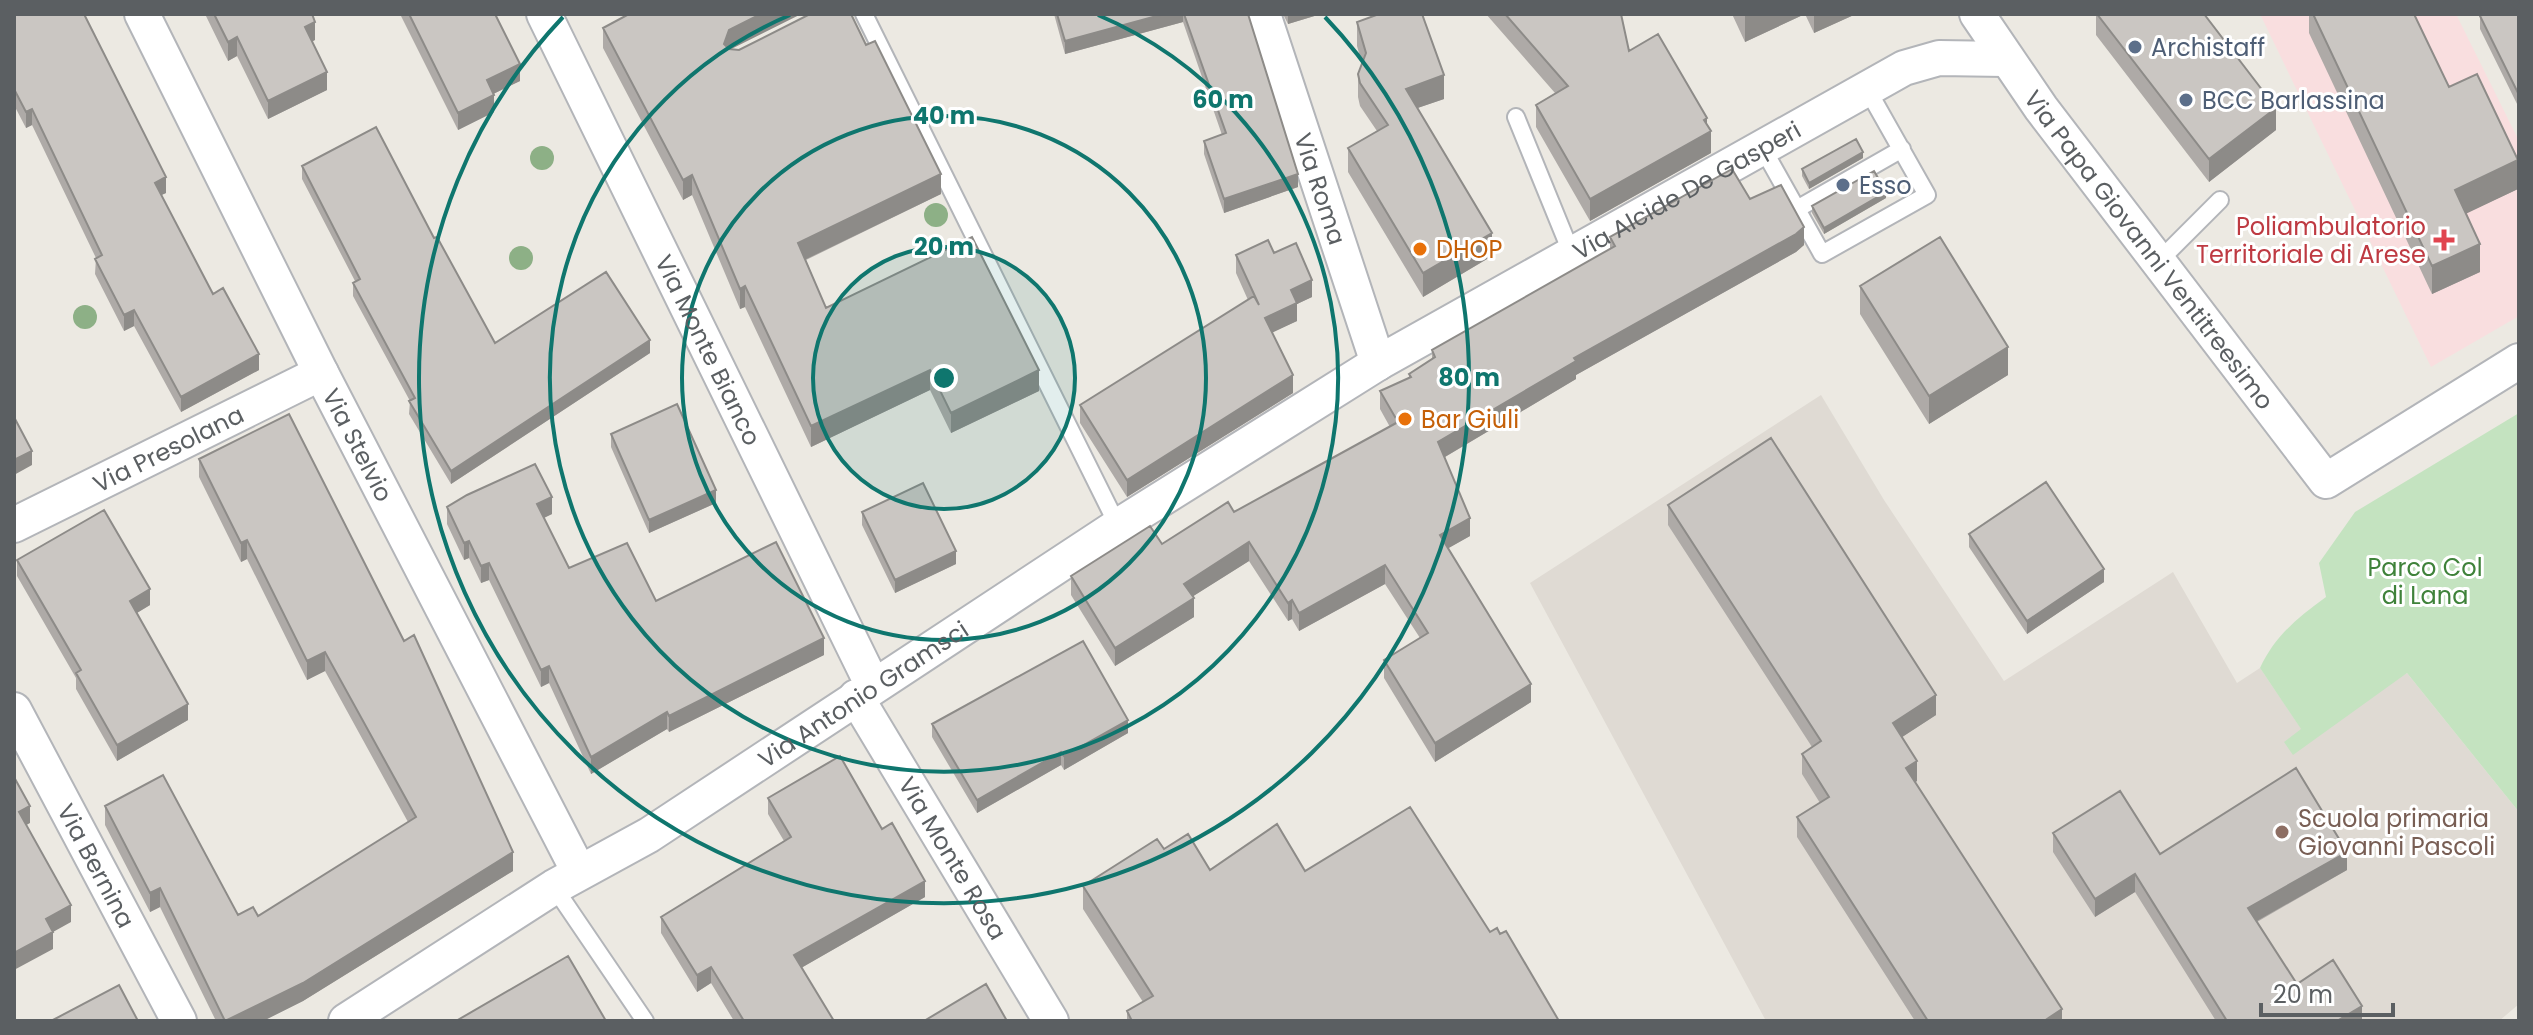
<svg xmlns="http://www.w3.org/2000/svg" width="2533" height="1035" viewBox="0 0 2533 1035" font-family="Poppins,sans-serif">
<rect width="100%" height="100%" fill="#ece9e2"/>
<path fill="#dfdad3" d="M1821 395 1884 500 2004 681 2173 572 2237 683 2260 668 2302 730 2285 742 2407 673 2519 812V1004L2499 1021H1766L1530 583Z"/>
<path fill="#f9dedf" d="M2260 14H2456L2519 141V316L2431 367Z"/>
<path fill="#c4e3c0" d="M2519 413V812L2407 673 2293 755 2284 742 2301 729 2260 668C2275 636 2297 618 2326 597L2319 563 2355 512Z"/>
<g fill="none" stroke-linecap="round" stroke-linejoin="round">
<defs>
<path id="service" d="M864 14 1118 526
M1516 117 1571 252
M1762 147 1822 254 1927 195 1866 87
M1797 209 1902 149
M2160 260 2220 200
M554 887 645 1021"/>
<g id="minor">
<path id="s1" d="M142 14 321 373 579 872"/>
<path id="s2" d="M544 14 873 686"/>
<path id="s3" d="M1263 14 1378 363"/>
<path id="s4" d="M1977 14 2041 108 2326 481 2519 361"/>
<path id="s5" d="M14 525 321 373"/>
<path id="s6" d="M856 697 1051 1021"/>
<path id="s7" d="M14 710 179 1021"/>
<path id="s8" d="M346 1021 554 887 649 835 1118 526 1378 363 1904 68 1939 58 2005 59"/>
</g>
</defs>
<use href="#service" stroke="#b3b5b9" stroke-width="20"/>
<use href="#minor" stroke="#b3b5b9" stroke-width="38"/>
<use href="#service" stroke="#fff" stroke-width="16"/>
<use href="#minor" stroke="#fff" stroke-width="34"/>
</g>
<g fill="#8db086">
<circle cx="542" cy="158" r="12"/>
<circle cx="936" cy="215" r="12"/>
<circle cx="521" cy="258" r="12"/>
<circle cx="85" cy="317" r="12"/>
</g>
<path fill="#aeaaa7" d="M14 14 166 193 161 195 213 294 259 370 181 412 134 326 124 331 95 274 96 258 32 125 26 128 14 105Z
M205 14H312L315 40 312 41 327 90 268 119 237 56 228 61Z
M400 14H495L520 81 493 94 494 112 458 130Z
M629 14H801L731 49 941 194 806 260 826 308 1039 391 951 433 930 390 811 447 745 307 740 309 692 195 683 200 603 48V28Z
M1054 14H1248L1298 187 1224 213 1204 154V141L1222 135 1183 22 1065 54Z
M1283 14H1321L1288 24Z
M1486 14H1621L1629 51 1707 124 1711 153 1590 221 1536 127V105L1555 93Z
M1732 14H1856L1814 33 1805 14 1745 42Z
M2096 14H2204L2276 130 2209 182 2096 35Z
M2309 14H2414L2449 87 2518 189 2466 213 2480 272 2432 294 2309 33Z
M2519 14V108L2480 29V16Z
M1357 22 1444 99 1417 108 1492 256 1423 297 1348 172V148L1377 131 1360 106 1358 97V74L1362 64 1357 46Z
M1863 158 1809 189 1802 176V169Z
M302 166 434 238 495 343 650 353 451 484 409 414 410 401 353 296V283L355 281 302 179Z
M1886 198 1824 234 1812 213V206Z
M1750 199 1804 245 1796 252 1576 375V379L1445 457 1470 536 1448 548 1531 702 1435 762 1384 678V660L1420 638 1385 584 1299 631 1292 619 1288 621 1249 561 1193 596 1194 617 1115 666 1071 595V576L1162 544 1234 512 1390 427 1380 409V391L1409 378V374L1432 359V350L1610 249V237Z
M1274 253 1312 297 1297 304V321L1272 332 1293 393 1127 497 1080 423V405L1248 300 1236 273V255Z
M1860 286 2008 375 1929 424 1860 314Z
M611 434 716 503 649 533 611 447Z
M199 459 513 871 303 1001 263 1021H216L160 907 150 912 105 825V806L238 915 258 916 408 822 325 671 307 680 247 559 241 562 199 477Z
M1668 505 1936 715 1902 737 1917 781 1915 782 2062 1021H1915L1797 837V817L1820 803 1802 774V754L1812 747 1668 525Z
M447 507 552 514 544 518 569 568 656 601 824 655 669 732 667 729 591 774 549 683 541 687 489 580 481 583 469 558 464 560 447 524Z
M862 512 956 564 895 593 862 525Z
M1969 534 2104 582 2027 634 1969 547Z
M17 560 150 605 137 613 188 720 117 761 76 689V678L17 576Z
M932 724 1128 733 1064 770 1061 765 977 813 932 737Z
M768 798 882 829 925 897 801 968 834 1021H734L711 983 697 992 661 933V917L784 841 768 814Z
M2053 833 2160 854 2347 870 2257 922 2297 984 2362 1021H2216L2135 892 2095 917 2053 852Z
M1164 849 1210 870 1305 871 1490 932 1559 1021H1127V1011L1143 1002 1083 909V886Z"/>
<path fill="#8d8b88" d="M761 14H801L729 50 724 44 729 30Z
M1164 14H1183V22L1065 54V41Z
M1288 14H1321L1288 24Z
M1745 14H1805L1745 42Z
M1814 14H1856L1814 33Z
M315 22V40L305 45V27Z
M237 37V56L228 61V42Z
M520 64V81L487 97V80Z
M327 72V90L268 119V101Z
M1444 75V99L1406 112V89Z
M494 95V112L458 130V113Z
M2276 108V130L2209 182V159Z
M32 109V125L26 128V112Z
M1707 118V133L1711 131V153L1590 221V199Z
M1863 152V158L1809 189V183Z
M2518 160V189L2455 219V190Z
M941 174V194L798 263V243Z
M1298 174V187L1224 213V199Z
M692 175V195L683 200V180Z
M166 177V193L155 198V183Z
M1886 192V198L1824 234V228Z
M1804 227V245L1796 252 1576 375V379L1438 461V442L1574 358Z
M1492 233V256L1423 297V273Z
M2480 244V272L2432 294V266Z
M1312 280V297L1297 304V321L1265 336V318L1291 290Z
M745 286V307L740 309V289Z
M134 310V326L124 331V315Z
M650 340V353L451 484V471Z
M2008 347V375L1929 424V396Z
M259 354V370L181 412V397Z
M930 370V390L811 447V426Z
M1039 370V391L951 433V413Z
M1293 375V393L1127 497V480Z
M32 451V465L14 475V460Z
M716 490V503L649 533V520Z
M552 497V514L537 521V504Z
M1470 518V536L1440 553V535Z
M247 540V559L241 562V543Z
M469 541V558L464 560V543Z
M1249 542V561L1184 602V584Z
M956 551V564L895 593V580Z
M489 563V580L481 583V566Z
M1385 565V584L1299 631V613Z
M2104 569V582L2027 634V621Z
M150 589V605L130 617V601Z
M1194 598V617L1115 666V648Z
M1292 600V619L1288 621V603Z
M824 638V655L669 732V716Z
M325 652V671L307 680V661Z
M549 666V683L541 687V670Z
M1531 684V702L1435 762V743Z
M1936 695V715L1893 743V723Z
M188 704V720L117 761V745Z
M667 712V729L591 774V757Z
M1128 720V733L1064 770V756Z
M1061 752V765L977 813V800Z
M1917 761V781L1906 788V768Z
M30 806V823L19 829V812Z
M513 852V871L303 1001 263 1021H226Z
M2347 852V870L2248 926V908Z
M2135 874V892L2095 917V899Z
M925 881V897L794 972V955Z
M160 888V907L150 912V893Z
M71 905V922L53 932V949L14 970V953L46 919Z
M711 967V983L697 992V975Z
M2362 1006V1021H2337Z
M2062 1009V1021H2044Z"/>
<path fill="#cac6c2" stroke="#8d8b88" stroke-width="2" d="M14 14H84L166 177 155 183 213 294 223 288 259 354 181 397 134 310 124 315 95 259 102 255 32 109 26 112 14 89Z
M214 14H312L315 22 305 27 327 72 268 101 237 37 228 42Z
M409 14H495L520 64 487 80 494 95 458 113Z
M629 14H761L729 30 724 44 729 49 739 50 810 14H851L866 45 875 41 941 174 798 243 826 308 972 237 1039 370 951 413 930 370 811 426 745 286 740 289 692 175 683 180 603 28Z
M1057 14H1164L1065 41Z
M1184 14H1248L1298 174 1224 199 1204 141 1226 133Z
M1379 14H1422L1444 75 1406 89 1492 233 1423 273 1348 148 1388 125 1360 83 1358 74 1366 53 1357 22Z
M1505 14H1621L1629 51 1658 34 1707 118 1704 120 1711 131 1590 199 1536 105 1568 86Z
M2097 14H2204L2276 108 2209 159Z
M2313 14H2414L2449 87 2477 74 2518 160 2455 190 2480 244 2432 266Z
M2484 14H2519V95L2480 16Z
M376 127 434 238 437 237 495 343 606 272 650 340 451 471 409 401 415 398 353 283 360 279 302 166Z
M1856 139 1863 152 1809 183 1802 169Z
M1732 169 1750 199 1781 185 1804 227 1796 234 1574 358 1576 361 1438 442 1470 518 1440 535 1531 684 1435 743 1384 660 1428 633 1385 565 1299 613 1292 600 1288 603 1249 542 1184 584 1194 598 1115 648 1071 576 1150 526 1162 544 1228 502 1234 512 1398 422 1380 391 1411 377 1409 374 1435 357 1432 350 1615 246 1610 237Z
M1874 171 1886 192 1824 228 1812 206Z
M1940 237 2008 347 1929 396 1860 286Z
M1268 240 1274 253 1296 243 1312 280 1291 290 1297 303 1265 318 1293 375 1127 480 1080 405 1254 296 1259 305 1236 255Z
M677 404 716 490 649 520 611 434Z
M289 414 404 641 414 635 513 852 303 983 225 1021 160 888 150 893 105 806 163 775 238 915 253 907 258 916 416 817 325 652 307 661 247 540 241 543 199 459Z
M14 417 32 451 14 460Z
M1771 438 1936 695 1893 723 1917 761 1906 768 2062 1009 2044 1021H1928L1797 817 1829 797 1802 754 1821 741 1668 505Z
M535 464 552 497 537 504 569 568 627 543 656 601 776 542 824 638 669 716 667 712 591 757 549 666 541 670 489 563 481 566 469 541 464 543 447 507 467 495Z
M2046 482 2104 569 2027 621 1969 534Z
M923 483 956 551 895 580 862 512Z
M104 510 150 589 130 601 188 704 117 745 76 673 81 670 17 560Z
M1083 641 1128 720 1064 756 1061 752 977 800 932 724Z
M840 756 882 829 892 823 925 881 794 955 834 1021H744L711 967 697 975 661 917 791 837 768 798Z
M2296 768 2347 852 2248 908 2297 984 2333 960 2362 1006 2337 1021H2227L2135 874 2095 899 2053 833 2120 791 2160 854Z
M14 777 30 806 19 812 71 905 46 919 53 932 14 953Z
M1410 807 1490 932 1497 928 1500 934 1506 931 1559 1021H1132L1127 1011 1153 996 1083 886 1157 839 1164 849 1188 834 1210 870 1277 824 1305 871Z
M568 956 606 1021H456Z
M986 984 1007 1021H924Z
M119 985 138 1021H51Z"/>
<circle cx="944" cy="378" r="131" fill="#0f766e" fill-opacity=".12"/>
<g fill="none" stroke="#0f766e" stroke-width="4">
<circle cx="944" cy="378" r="131"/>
<circle cx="944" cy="378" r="262"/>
<path d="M1098 15A394 394 0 1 1 790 15"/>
<path d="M1325 17A525 525 0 1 1 563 17"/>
</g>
<g fill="#5c6f8a" stroke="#fff" stroke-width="3">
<circle cx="2135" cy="47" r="8"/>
<circle cx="2186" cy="100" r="8"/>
<circle cx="1843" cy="185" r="8"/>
</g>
<path fill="#e0444e" stroke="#fff" stroke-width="3" d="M2440 228h8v8h8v8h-8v8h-8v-8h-8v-8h8z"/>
<g fill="#e8710a" stroke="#fff" stroke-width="3">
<circle cx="1420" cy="249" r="8"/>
<circle cx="1405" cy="419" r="8"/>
</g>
<circle fill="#8d6e63" stroke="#fff" stroke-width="3" cx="2282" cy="832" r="8"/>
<g text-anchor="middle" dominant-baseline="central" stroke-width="6" stroke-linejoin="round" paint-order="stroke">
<g font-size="24" fill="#4e5e75" stroke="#fff" text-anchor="start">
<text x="2151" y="47">Archistaff</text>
<text x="2202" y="100">BCC Barlassina</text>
<text x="1859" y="185">Esso</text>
</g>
<g font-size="24" fill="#5b5f62" stroke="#fff">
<text stroke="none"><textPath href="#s3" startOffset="184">Via Roma</textPath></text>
<text stroke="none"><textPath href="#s8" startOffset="1578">Via Alcide De Gasperi</textPath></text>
<text stroke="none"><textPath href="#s4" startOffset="292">Via Papa Giovanni Ventitreesimo</textPath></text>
<text stroke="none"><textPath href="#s2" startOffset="374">Via Monte Bianco</textPath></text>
<text stroke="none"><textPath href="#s1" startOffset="482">Via Stelvio</textPath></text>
<text stroke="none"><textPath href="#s5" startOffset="172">Via Presolana</textPath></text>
<text stroke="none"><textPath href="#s8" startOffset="612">Via Antonio Gramsci</textPath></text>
<text stroke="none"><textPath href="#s6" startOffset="188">Via Monte Rosa</textPath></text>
<text stroke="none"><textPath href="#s7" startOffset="176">Via Bernina</textPath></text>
</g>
<g font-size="24" fill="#be3a42" stroke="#fff" text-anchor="end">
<text x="2426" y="226">Poliambulatorio<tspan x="2426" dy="28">Territoriale di Arese</tspan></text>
</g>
<g font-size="24" fill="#c56008" stroke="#fff" text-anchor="start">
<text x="1436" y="249">DHOP</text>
<text x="1421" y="419">Bar Giuli</text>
</g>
<g font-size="24" fill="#3f823a" stroke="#fff">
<text x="2425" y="567">Parco Col<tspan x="2425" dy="28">di Lana</tspan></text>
</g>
<g font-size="24" fill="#785e54" stroke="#fff" text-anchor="start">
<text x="2298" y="818">Scuola primaria<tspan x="2298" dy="28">Giovanni Pascoli</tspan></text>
</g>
</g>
<circle cx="944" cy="378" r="12" fill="#0f766e" stroke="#fff" stroke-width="4"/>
<g font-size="24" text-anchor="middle" font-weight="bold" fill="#0f766e" stroke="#fff" stroke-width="6" stroke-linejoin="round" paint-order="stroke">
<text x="1223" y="108">60 m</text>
<text x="944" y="124">40 m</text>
<text x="944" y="255">20 m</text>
<text x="1469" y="386">80 m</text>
</g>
<rect width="2533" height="1035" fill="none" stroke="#5b5f62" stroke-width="32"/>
<path d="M2261 1003v12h132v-12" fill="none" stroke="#5b5f62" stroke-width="4"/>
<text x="2273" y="1003" font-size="24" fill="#5b5f62" stroke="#ffffff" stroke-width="6" paint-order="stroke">20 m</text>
</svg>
